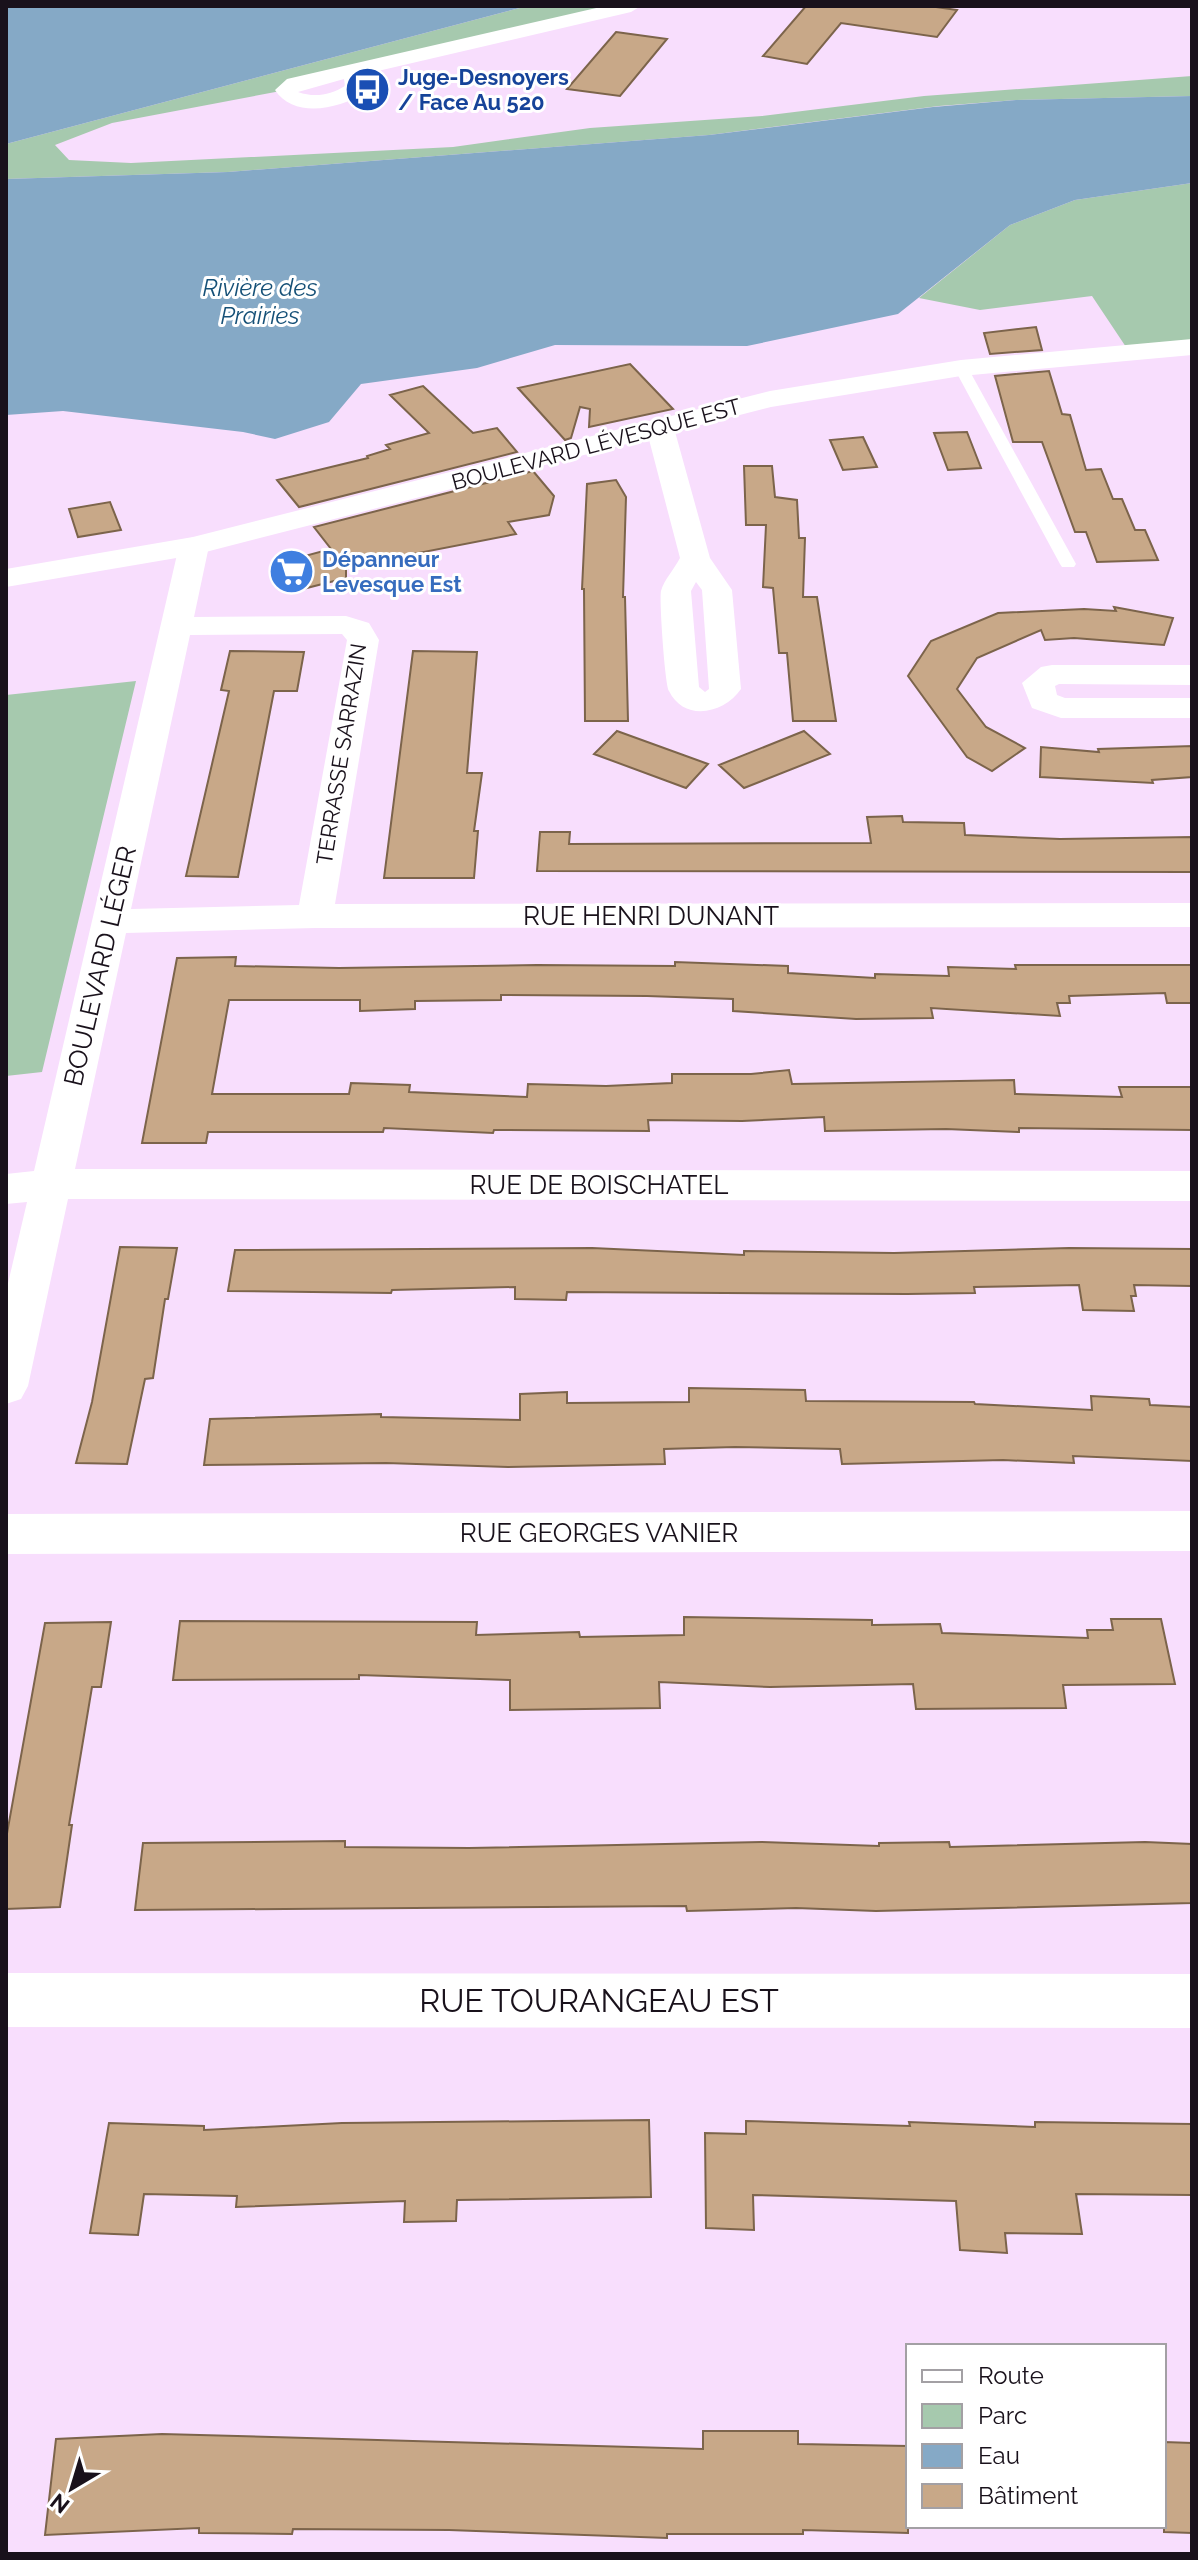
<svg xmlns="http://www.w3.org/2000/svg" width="1198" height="2560" viewBox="0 0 1198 2560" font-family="Raleway,sans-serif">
<rect width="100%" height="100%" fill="#f8defd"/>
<path fill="#a6c9ae" d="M527 6H631L286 90 112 123 55 145 69 160 131 163 453 147 590 128 762 116 924 96 1192 76V96L1016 100 939 106 709 135 228 172 6 179V144Z
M1192 183V347L1128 350 1092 296 980 310 919 298 1010 225 1075 200Z
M136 681 42 1072 6 1076V695Z"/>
<path fill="#85a9c6" d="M6 6H527L6 144Z
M1192 96V183L1075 200 1010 225 898 314 747 346 555 345 477 368 361 384 329 422 275 439 243 432 63 411 6 415V179L228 172 709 135 933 107 1016 100Z"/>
<path fill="#c8a888" stroke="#7c644b" stroke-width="2" d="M806 6H929L957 10 937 37 841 23 807 64 763 56Z
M616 32 667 39 620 96 567 89Z
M1036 327 1042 350 990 354 984 333Z
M630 364 673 409 589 427 590 409 580 407 571 438 565 440 518 388Z
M1049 371 1062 414 1070 415 1086 470 1101 469 1113 499H1122L1135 530H1145L1158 560 1097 562 1086 532H1075L1042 442H1013L995 376Z
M423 386 473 433 497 428 517 452 299 507 277 480 368 458 367 456 390 449 386 445 429 433 390 395Z
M967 432 981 468 948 470 934 433Z
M863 437 877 467 843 470 830 440Z
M744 466H772L775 497 797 500 799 538H805L803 597H817L836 721H793L787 653H779L773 588 763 587 766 525H746Z
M533 471 554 496 549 515 508 522 516 534 346 567V578L295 591 275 564 331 549 314 527Z
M616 480 626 497 623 597H625L628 721H585L584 589H582L587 484Z
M110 502 121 530 78 537 69 509Z
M1114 607 1173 618 1164 645 1074 638 1045 640 1041 630 977 658 957 689 986 727 1025 748 992 771 967 757 908 676 931 641 998 613 1084 609 1116 611Z
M230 651 304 652 297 691H274L238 877 186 876 229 691 221 690Z
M413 651 477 652 467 773H482L474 831H478L474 878H384Z
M617 731 708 764 686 788 594 754Z
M804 731 830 754 744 788 719 765Z
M1192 746V777L1152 780 1153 783 1040 777 1041 747 1099 752 1098 749Z
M902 816 903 822 964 823 965 835 1060 839 1192 837V872L537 871 540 832H570L569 844 871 843 867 817Z
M236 957 235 966 339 968 537 965 675 966V962L788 966V973L875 978V974L949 976 948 967 1016 969 1015 965H1192V1003H1167L1165 993 1069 996 1070 1003H1057L1060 1016 931 1008 933 1018 856 1019 733 1011V999L647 996 501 995V1000L415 1001V1009L360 1011V1000H229L212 1094H349L351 1083 410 1085 409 1092 527 1097 528 1084 606 1086 672 1083V1074H751L789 1070 792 1084 1014 1080 1015 1094 1122 1097 1119 1087H1192V1130L1019 1128V1132L946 1129 825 1131 824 1117 742 1121 648 1120 649 1131 494 1130 493 1133 384 1128 383 1132H208L206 1143H142L177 958Z
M120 1247 177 1248 168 1299H165L153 1378 145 1379 127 1464 76 1463 92 1402Z
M592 1248 744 1255V1251L894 1253 1069 1248 1192 1249V1286L1134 1285 1136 1296H1131L1134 1311 1083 1310 1079 1285 974 1287 975 1293 907 1294 567 1292 566 1300 515 1299V1287L392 1290 391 1293 228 1291 235 1250Z
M689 1388 805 1390 806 1401 974 1402 975 1404 1092 1410 1091 1396 1149 1399 1150 1405 1192 1407V1461L1073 1456 1074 1463 1003 1460 842 1464 840 1449 735 1447 664 1449 665 1464 508 1467 386 1463 204 1465 210 1419 381 1414V1417L520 1420V1394L567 1392V1403L689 1402Z
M684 1617 872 1620V1625L940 1624 942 1633 1088 1638 1087 1630H1113L1111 1619H1161L1175 1684 1063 1685 1066 1708 916 1709 913 1684 770 1687 659 1682 660 1708 510 1710V1680L359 1675V1679L173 1680 180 1621 477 1622 476 1635 579 1632 580 1637 684 1635Z
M111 1622 101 1687H92L69 1825H72L60 1907 6 1909V1839L45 1623Z
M345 1841V1847L469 1848 762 1842 879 1846V1843L949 1842 950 1847 1145 1842 1192 1844V1903L876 1911 796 1908 687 1911 686 1906 135 1910 143 1843Z
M649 2120 651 2197 457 2200 456 2221 404 2222 405 2201 236 2207 237 2196 144 2194 138 2235 90 2233 109 2123 204 2126V2130L342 2123Z
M746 2121 910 2126 909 2122 1035 2127V2122L1192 2124V2195L1076 2194 1082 2234 1005 2233 1007 2253 960 2250 956 2201 753 2195 754 2230 706 2228 705 2133 746 2134Z
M703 2431H798V2444L908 2446V2533L803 2530V2534H667V2538L449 2530 293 2529 292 2534 199 2533V2528L45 2535 56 2439 162 2434 703 2449Z
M1164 2442 1192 2443V2533L1164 2532Z"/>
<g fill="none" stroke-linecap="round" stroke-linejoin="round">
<path fill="#fff" fill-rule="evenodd" d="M961 364 968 368 1076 564 1074 567H1062L1060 564 954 368Z"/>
<path fill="#fff" fill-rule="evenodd" d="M605 6H641L631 12 365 74 367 88 364 93C339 109 294 119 275 90L287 79ZM344 79 345 86C330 95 315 98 298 92Z
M660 420 670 422 674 428 710 558 732 590 741 689C724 714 684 722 669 691 665 685 659 599 661 591 664 580 675 568 680 558L646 428 650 422ZM696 582 702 590 709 689 705 692 699 687 691 591Z
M194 537 204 540 209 546 194 617 346 616 369 623 379 640 335 904 1192 903V927L315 928 126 933 75 1169 1192 1171V1201L68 1199 28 1386 21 1399 6 1404V1292L27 1202 6 1204V1174L34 1171 179 546 184 540ZM342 634 347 640 299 905 131 909 190 635Z
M1052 665H1192V685L1059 684 1055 686 1057 695 1065 698H1192V718H1061L1032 708 1022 683 1041 667Z
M1192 1511V1551L6 1554V1514Z
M6 1973 1192 1974V2028L6 2027Z"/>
<path fill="#fff" fill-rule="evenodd" d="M1192 339V355L961 376 771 407 194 555 6 587V569L193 537 770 391 961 360Z"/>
</g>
<defs>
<symbol id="bus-disc" viewBox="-11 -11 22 22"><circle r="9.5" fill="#1a4fb4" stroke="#fff"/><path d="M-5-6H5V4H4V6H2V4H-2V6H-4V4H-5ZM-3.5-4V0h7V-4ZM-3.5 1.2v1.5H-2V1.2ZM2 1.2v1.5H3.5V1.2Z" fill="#fff"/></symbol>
<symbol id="supermarket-disc" viewBox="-11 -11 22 22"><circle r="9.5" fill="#3f7fe0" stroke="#fff"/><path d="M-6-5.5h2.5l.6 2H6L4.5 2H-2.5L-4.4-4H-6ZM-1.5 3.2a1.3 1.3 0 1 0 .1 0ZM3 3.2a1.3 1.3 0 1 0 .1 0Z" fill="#fff"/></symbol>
</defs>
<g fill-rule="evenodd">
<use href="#bus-disc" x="342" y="64" width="51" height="51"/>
<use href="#supermarket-disc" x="266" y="546" width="51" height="51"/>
</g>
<g text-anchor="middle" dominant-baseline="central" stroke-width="6" stroke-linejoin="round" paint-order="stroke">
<g font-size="22" font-weight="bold" fill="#164399" stroke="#fff" text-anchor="start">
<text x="398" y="77">Juge-Desnoyers<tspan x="398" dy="25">/ Face Au 520</tspan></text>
</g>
<g font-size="22" fill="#19111b" stroke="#fff">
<text transform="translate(596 444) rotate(-15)">BOULEVARD LÉVESQUE EST</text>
<text transform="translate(341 754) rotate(-81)">TERRASSE SARRAZIN</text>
</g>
<g font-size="22" font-weight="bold" fill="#366cbe" stroke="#fff" text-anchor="start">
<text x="322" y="559">Dépanneur<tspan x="322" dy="25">Levesque Est</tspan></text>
</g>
<g font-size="24" font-style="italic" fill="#155077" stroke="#fff">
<text x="260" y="287">Rivière des<tspan x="260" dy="28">Prairies</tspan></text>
</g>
<g font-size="26" fill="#19111b" stroke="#fff">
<text x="651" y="916">RUE HENRI DUNANT</text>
<text transform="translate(100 966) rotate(-77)">BOULEVARD LÉGER</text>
<text x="599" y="1185">RUE DE BOISCHATEL</text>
<text x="599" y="1533">RUE GEORGES VANIER</text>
</g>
<g font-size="32" fill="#19111b" stroke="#fff">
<text x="599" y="2000">RUE TOURANGEAU EST</text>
</g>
</g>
<rect width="1198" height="2560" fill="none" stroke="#19111b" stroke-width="16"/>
<rect x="906" y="2344" width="260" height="184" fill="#ffffff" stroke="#a3a0a4" stroke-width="2"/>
<rect x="922" y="2370" width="40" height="12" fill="#ffffff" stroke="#a3a0a4" stroke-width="2"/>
<text x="978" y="2384" font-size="24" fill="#19111b">Route</text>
<rect x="922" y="2404" width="40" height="24" fill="#a6c9ae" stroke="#a3a0a4" stroke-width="2"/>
<text x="978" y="2424" font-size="24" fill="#19111b">Parc</text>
<rect x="922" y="2444" width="40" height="24" fill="#85a9c6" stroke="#a3a0a4" stroke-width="2"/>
<text x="978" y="2464" font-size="24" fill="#19111b">Eau</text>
<rect x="922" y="2484" width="40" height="24" fill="#c8a888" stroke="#a3a0a4" stroke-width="2"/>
<text x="978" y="2504" font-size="24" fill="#19111b">Bâtiment</text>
<g transform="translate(72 2488) rotate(218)" stroke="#ffffff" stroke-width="6" paint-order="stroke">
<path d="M0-6L14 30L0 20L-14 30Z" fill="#19111b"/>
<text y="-12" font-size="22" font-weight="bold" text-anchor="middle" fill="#19111b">N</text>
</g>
</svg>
